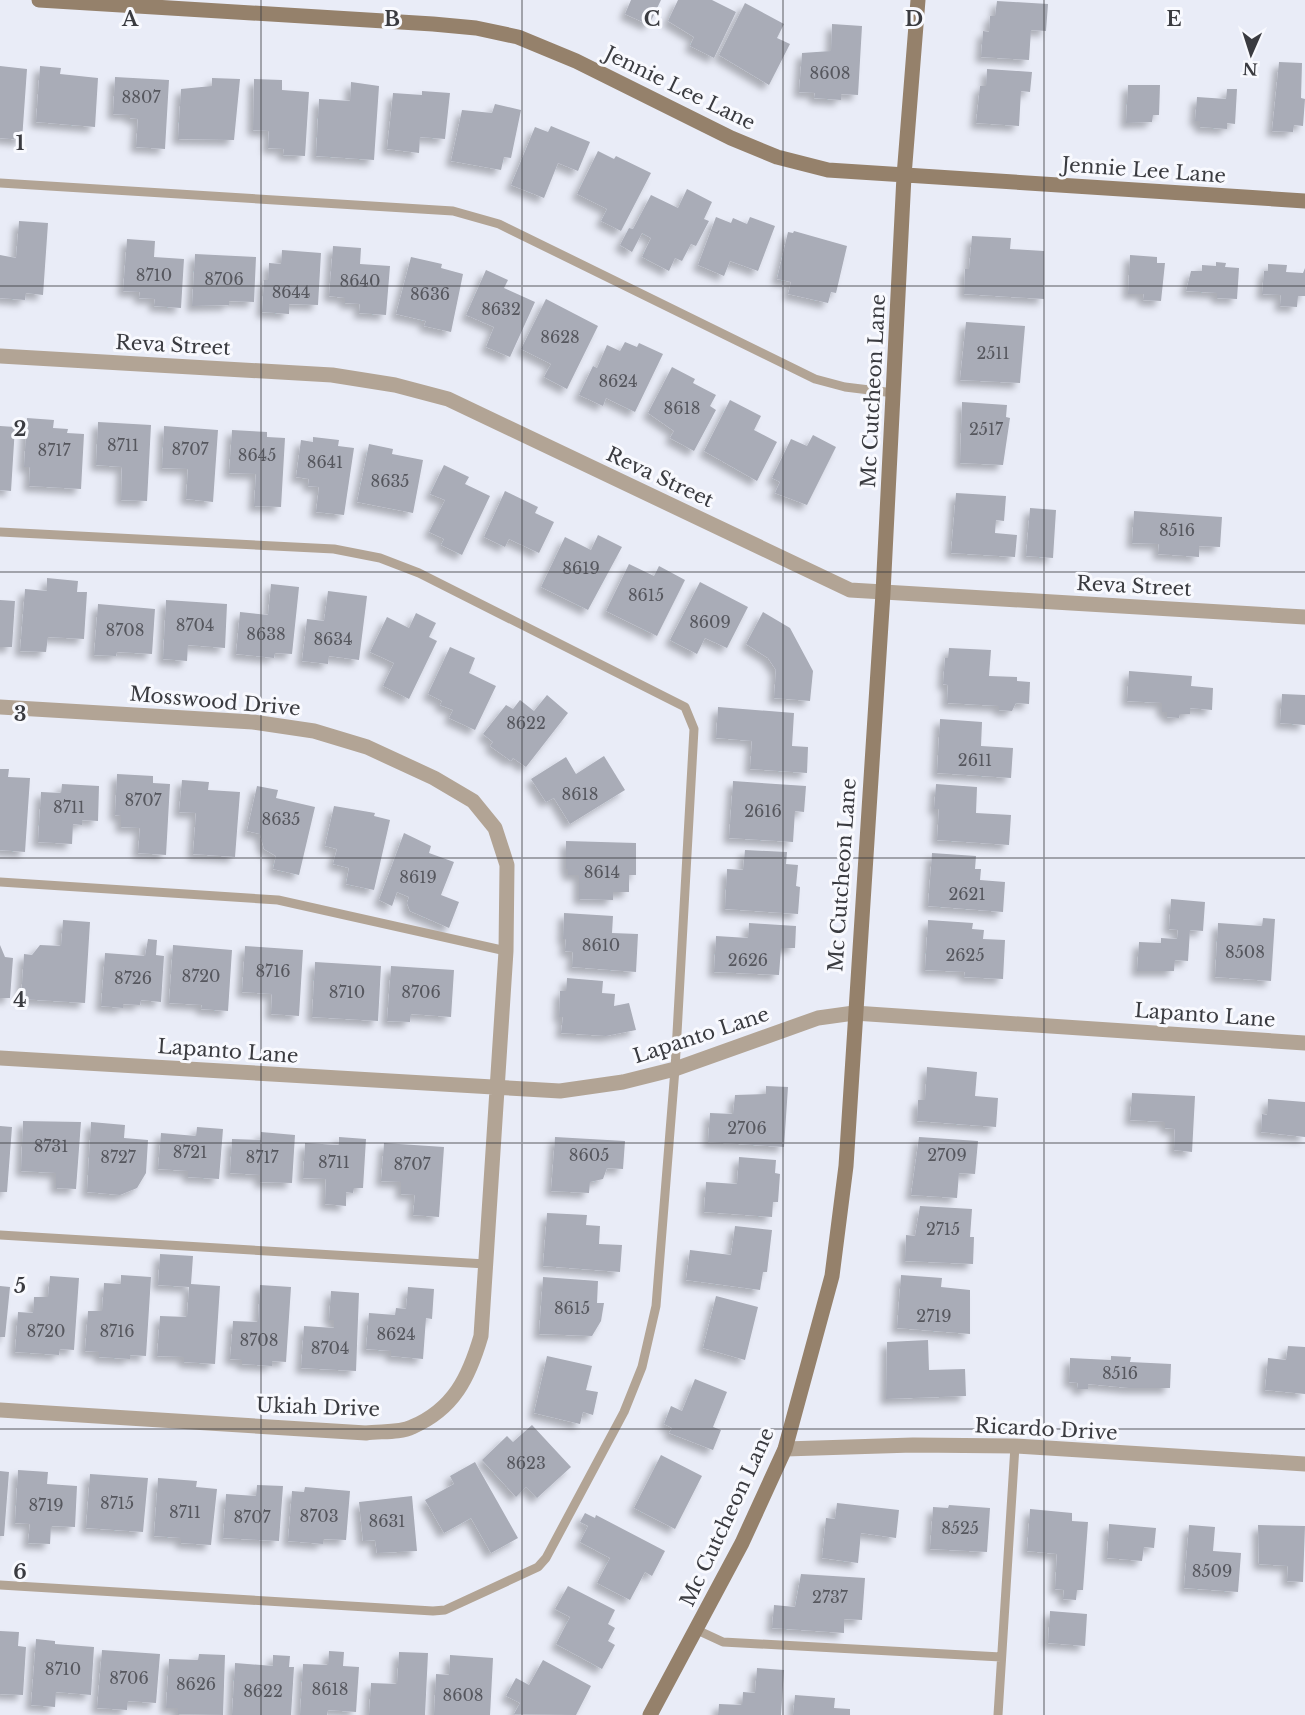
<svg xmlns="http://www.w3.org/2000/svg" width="1305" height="1715" viewBox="0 0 1305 1715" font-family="'Libre Baskerville',serif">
<defs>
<filter id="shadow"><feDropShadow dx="-5.5" dy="5.5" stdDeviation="3" flood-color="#0004"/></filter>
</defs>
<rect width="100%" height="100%" fill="#e9ecf7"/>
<path fill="#a9acb7" filter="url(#shadow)" d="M631 0H661L649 25 625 14Z
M678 0H712L736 12 714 58 690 46 694 37 668 21Z
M997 1 1048 4 1046 31 1031 30 1029 60 981 57 983 31 989 32 990 16H995Z
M745 3 784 24 777 38 790 44 769 85 719 55Z
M832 24 862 26 858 95 841 94V100L814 98 815 93 799 92 802 53 831 51Z
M1279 62 1302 63 1301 98 1305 99 1303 126 1294 125 1293 132 1272 131Z
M0 66 27 69 22 140 0 138Z
M40 66 61 68 60 74 98 78 95 127 36 122Z
M987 69 1032 72 1030 92 1021 91 1019 126 976 123 980 86H986Z
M115 77 169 80 165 149 136 147 138 119 130 118V115L113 114Z
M212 78 240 79 234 140 178 139 181 89 212 86Z
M254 79 282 80V90L309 92 305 156 283 155 284 149 268 148 269 131 253 130Z
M351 82 379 86 374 160 316 156 319 99 350 101Z
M1128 85H1160L1159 115H1153L1152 122 1126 123Z
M1227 89H1237L1235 124 1227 123V129L1200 127V121H1195L1197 97 1226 99Z
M422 91 450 93 445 139 420 137 419 153 387 149 393 93 422 95Z
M495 104 521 110 511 158 504 157 501 170 451 161 462 110 492 113Z
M551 126 590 142 578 171 558 163 544 198 511 185 535 127 548 132Z
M598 151 614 159 616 156 651 173 621 231 601 221 607 209 577 194Z
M687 189 712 202 704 219 709 221 696 246 691 244 682 261 675 258 669 271 642 257 651 238 642 233 632 252 620 245 629 228 633 229 651 195 678 208Z
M716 217 731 223 733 218 747 224 750 217 775 226 758 271 730 261 724 276 698 265Z
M19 221 48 223 43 295 26 293 25 300 0 298V255L16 258Z
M794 231 847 246 836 293 831 292 828 303 788 294 791 282 777 279 788 232 793 233Z
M972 236 1011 238 1010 249 1044 251V299L964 294 965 269H969Z
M127 239 155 241 154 257 184 259 181 308 154 306 155 299 139 298 140 292 123 291Z
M333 246 361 248 360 264 390 266 386 315 359 313 360 304 345 303V298L329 296Z
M282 250 321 253 318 305 289 304V314L262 312 264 280H268L269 263 281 264Z
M195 254 256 257 254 302 229 301V305L192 306Z
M1130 255 1157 257V263H1165L1161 301 1143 300 1144 294H1128Z
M411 257 442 264 441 268 463 274 451 332 424 326 426 321 396 314Z
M1216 262 1226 263 1225 267 1239 268 1237 299 1217 298V293L1186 291 1191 271H1202V265L1216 266Z
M1268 264 1287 265 1286 272 1303 273 1305 268V296H1298L1297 307 1280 306 1281 295 1262 294 1264 271H1268Z
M486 270 508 280 504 288 535 302 510 357 486 347 494 327 466 315Z
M546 299 598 326 567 389 544 377 551 364 521 349Z
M966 322 1025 326 1020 383 960 380Z
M625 342 637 347 639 343 663 354 635 412 606 398 603 406 579 395 593 366 597 368 607 345 620 351Z
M672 367 695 379 693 383 716 395 710 406 716 410 694 451 670 438 674 431 648 413Z
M730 400 761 416 754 430 777 442 757 481 704 451Z
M962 402 1007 405 1006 417 1010 418 1003 465 960 463Z
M27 418 54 420 53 428 68 429 67 433 84 434 81 489 29 486 30 467H24Z
M98 422 151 425 147 501 121 500 122 467 96 465Z
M0 426 15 427 11 491 0 490Z
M164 426 218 430 213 502 186 499 188 469 162 468Z
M232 430 267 432V437L285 438 281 507 254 506 256 474 229 473Z
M813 435 836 447 807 505 775 493 780 482 772 478 791 439 807 446Z
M313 437 339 440 338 446 354 448 344 515 316 512 319 487 308 486 309 479 296 477 301 440 313 442Z
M369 444 393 449 392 454 423 460 413 513 357 502Z
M444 465 469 477 465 484 490 496 462 555 441 545 444 539 429 532 445 500 430 494Z
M505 491 538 507 535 513 554 522 539 553 509 539 505 547 484 537Z
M956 493 1006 496 1004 521 996 520 995 533 1017 535 1015 557 951 553Z
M1030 508 1056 510 1053 558 1026 556Z
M1134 511 1222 517 1220 547 1199 546V557L1158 554 1159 544 1132 543Z
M598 535 622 547 588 610 541 587 565 537 591 550Z
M629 564 654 576 659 566 685 580 657 636 606 611Z
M47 578 78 581 77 592H87L84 639 48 637 46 652 20 651 25 589 47 591Z
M700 582 748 607 727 648 705 638 697 654 670 640Z
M271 584 299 587 292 654 275 653 274 658 236 654 240 612 268 615Z
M328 591 367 596 359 660 329 656 328 664 302 661 307 619 324 621Z
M0 600 15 601 12 647H0Z
M166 600 227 604 225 648 188 645 187 661 163 659Z
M98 604 155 609 152 654 117 652 116 656 94 655Z
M763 612 790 628 813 671 810 701 774 698 776 670 768 658 746 644Z
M416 613 436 623 429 637 437 641 409 699 383 686 394 663 370 652 387 617 409 628Z
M450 647 475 658 469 673 496 686 475 730 449 718 453 710 440 705 442 701 428 694Z
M949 648 991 650 989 676 1017 677V681L1030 682 1029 704 1016 703 1012 711 999 710V706L947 703 948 685 943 684 945 658H948Z
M1129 671 1192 676 1191 686 1213 688 1212 710 1190 708V714H1180L1179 718 1167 717V712H1162V703L1127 701Z
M1282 694 1305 695V725L1280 723Z
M547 695 568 713 526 767 513 758 511 761 490 746 493 742 483 734 506 705 513 709 520 700 534 711Z
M718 707 794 713 792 746 808 747 807 773 750 769 752 741 716 738Z
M940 719 982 722 981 746 1013 748 1011 778 937 773Z
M604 756 625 790 570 824 554 798 546 802 531 779 566 757 576 774Z
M0 769H9L8 777 30 778 25 852 0 850Z
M117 774 153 776V783L170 784 166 855 138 853 140 828 121 827V816L115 815Z
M182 780 209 782 208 790 240 792 235 857 193 854 196 813 179 812Z
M733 781 806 786 804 812 795 811 793 842 729 838Z
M62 784 99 786 98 821 82 820V825L73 824 72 844 38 842 41 792 61 793Z
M936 784 977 787 976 813 1011 815 1009 845 937 840 939 809H934Z
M257 786 278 790 276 798 315 807 299 875 273 869 276 856 264 849 260 834 247 831Z
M334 806 375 813 374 816 390 820 374 890 346 884 349 868 333 864 337 849 325 846Z
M404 833 431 846 429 853 454 862 441 895 459 902 449 928 410 911 407 903 409 897 397 892 392 906 379 900Z
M566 841 636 843V875H629V892H613V900L579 899V875H568V869H566Z
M745 850 787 852 786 864 798 865 796 886 800 887 798 914 725 909 727 869 743 870Z
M932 853 976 856 975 869H981L980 880 1005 882 1003 912 928 906Z
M1171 899 1205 902 1203 931 1190 930 1188 961 1175 960 1174 971H1137L1139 942 1161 943V938L1177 939 1178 930 1169 929Z
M564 913 613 916 612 933 638 934 636 972 572 967 573 952 565 951 566 939H563Z
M1263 918 1275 919 1271 981 1215 977 1218 923 1262 926Z
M63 920 90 922 85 1003 21 999 24 954 32 955 40 945 61 946Z
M928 920 973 923 972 929 984 930 983 939 1005 940 1003 979 964 977 965 972 925 970Z
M749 923 796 926 795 948H781L779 975 714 972 716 936 748 938Z
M148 939 157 940 156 955 164 956 161 1002 141 1000 140 1005 123 1004V1008L101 1006 105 953 145 956Z
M0 945 5 957 13 958 10 998H0Z
M173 945 232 950 228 1011 201 1009 202 1005 169 1003Z
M245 946 303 950 299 1016 271 1014 272 994 242 992Z
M315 962 381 966 378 1021 312 1017Z
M391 966 454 970 451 1017 411 1014 410 1022 387 1021Z
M567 978 603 981 602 993 615 994 614 1006 629 1003 636 1030 606 1036 561 1033 563 1017H559L560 991H566Z
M927 1067 977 1072 975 1096 998 1098 996 1127 917 1121 918 1100H925Z
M766 1086 788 1087 784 1147 708 1142 710 1113 733 1114 735 1095 766 1094Z
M1132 1093 1195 1096 1192 1152 1174 1150 1175 1129 1165 1128V1122L1130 1120Z
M1268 1099 1305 1102V1137L1261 1132 1262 1114 1267 1115Z
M23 1121 81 1122 76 1189 56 1188V1173L21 1171Z
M91 1122 125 1125 124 1138 148 1140 146 1173 137 1188 120 1195 87 1192Z
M0 1126 12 1127 7 1192H0Z
M197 1127 223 1129 219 1179 188 1177V1171L158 1169 161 1133 196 1136Z
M261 1132 295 1135 292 1183 260 1182V1175L230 1173 232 1139 261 1140Z
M339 1137 366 1139 363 1188H354L353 1193 346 1192V1206L325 1204 326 1179 303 1178 305 1143 339 1145Z
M555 1137 625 1141 623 1169 607 1168 603 1179 590 1182 589 1193 551 1191Z
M919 1137 978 1141 975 1174 959 1173 957 1198 911 1195Z
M384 1143 444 1147 439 1217 413 1215 415 1195 401 1194V1182L381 1181Z
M739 1157 776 1160 775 1173 780 1174 778 1202H773L772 1217 704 1212 706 1182 737 1184Z
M920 1206 972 1209 970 1237H974L973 1264 905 1261 906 1235 915 1236Z
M547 1213 587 1215 586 1225 600 1226 599 1244 622 1245 620 1272 543 1266Z
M735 1226 772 1230 767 1272H763L760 1290 686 1280 690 1250 731 1255Z
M160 1254 193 1256 191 1284 220 1286 215 1364 184 1362V1357L157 1356 160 1316 187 1317 189 1287 158 1285Z
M121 1275 151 1277 146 1356 130 1355V1359L99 1357V1352L85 1351 88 1311H102L104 1283 121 1284Z
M901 1275 942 1278 941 1287 970 1290V1334L897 1328Z
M50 1276 79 1278 74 1350 60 1349 59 1355 15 1352 18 1312 33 1313 34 1297H48Z
M543 1277 598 1281 597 1303H604L601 1321 592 1336 539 1334Z
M260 1285 291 1287 286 1362 272 1361V1366L242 1364V1360L230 1359 233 1321 258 1322Z
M0 1286 10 1287 5 1337H0Z
M408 1287 434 1289 432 1319 426 1318 423 1359 391 1356V1351L366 1349 369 1313 395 1315 396 1308 406 1309Z
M331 1291 359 1293 356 1371 301 1368 304 1326 334 1328V1320H329Z
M716 1296 758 1307 745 1360 703 1348Z
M928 1340 929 1370 965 1369 966 1396 886 1399 887 1342Z
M1288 1346 1305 1347V1394L1265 1390 1268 1358 1286 1360Z
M547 1356 592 1366 586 1390 598 1392 593 1415 583 1412 580 1424 534 1413Z
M1111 1356 1131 1357 1130 1362 1171 1364 1170 1388H1129L1088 1384V1389H1077L1078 1383 1069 1382 1070 1358 1111 1360Z
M695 1379 727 1392 713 1427 721 1430 713 1450 669 1433 672 1428 664 1424 671 1406 682 1411Z
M532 1425 571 1467 537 1498 526 1487 516 1497 482 1460 507 1436 513 1442Z
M661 1455 702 1476 675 1529 634 1508Z
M475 1462 518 1538 491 1553 471 1518 444 1533 425 1500 454 1484 450 1476Z
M18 1470 48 1472 47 1484 77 1486 75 1527 51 1526 50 1544 28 1543 30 1524 15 1523Z
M0 1471 9 1472 4 1536H0Z
M90 1474 148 1478 143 1532 86 1528Z
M158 1478 197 1481 196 1487 217 1489 211 1545 181 1543V1538L154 1536Z
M257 1485 283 1486 279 1541 223 1538 226 1494 256 1496Z
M305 1487 350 1491 346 1540 323 1539V1544L288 1541 292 1491 304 1492Z
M412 1496 417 1551 377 1553 375 1540 363 1541 359 1502Z
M837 1503 899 1510 896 1538 861 1533 858 1563 822 1558 826 1518 835 1519Z
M949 1505 990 1508 987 1552 930 1549 933 1507 948 1508Z
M1030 1509 1072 1513V1521L1088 1522 1083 1590H1077L1076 1600 1063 1599 1064 1590 1055 1589 1057 1554 1027 1551Z
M585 1513 595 1518 596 1515 665 1551 652 1576 645 1572 630 1600 597 1583 610 1558 580 1542 588 1526 580 1522Z
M1109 1524 1156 1528 1154 1548 1144 1547 1142 1561 1107 1558Z
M1189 1525 1215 1527 1213 1551 1241 1553 1238 1592 1184 1588Z
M1258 1525 1305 1526 1303 1582 1287 1581 1288 1566 1259 1564Z
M801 1574 865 1578 862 1620 844 1619V1633L772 1628 774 1605 795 1607Z
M568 1586 615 1610 608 1624 615 1628 608 1641 615 1645 602 1669 556 1644 570 1617 555 1609Z
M1050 1611 1087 1614 1085 1646 1048 1643Z
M0 1631 19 1632 18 1646 26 1647 23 1695 0 1694Z
M36 1639 55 1641V1644L94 1647 91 1695 56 1692 55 1707 31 1705Z
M102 1650 160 1654 156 1703 128 1701 127 1710 97 1708Z
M329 1651 344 1652 343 1666 359 1667 356 1712 328 1710 327 1715H300L303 1664 328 1665Z
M399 1652 428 1653 425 1715H369L371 1683 397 1684Z
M199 1654 225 1655 223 1715 178 1714V1708H166L169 1659 198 1660Z
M273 1655 290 1656 289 1667H294L291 1715H232L235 1663 273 1666Z
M450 1655 493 1658 490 1715H434L436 1674 449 1675Z
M543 1660 591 1686 576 1715 514 1714 520 1703 506 1696 516 1678 529 1685Z
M757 1668 784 1670 781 1715H718L719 1704 742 1705 743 1692 755 1693Z
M795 1695 835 1698 834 1708 850 1709V1715H793Z"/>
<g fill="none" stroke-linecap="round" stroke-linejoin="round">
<path stroke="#b2a495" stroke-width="9" d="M0 183 453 211 499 224 815 379 845 387 894 393
M0 532 334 549 380 558 419 573 685 707 694 729 675 1069 656 1306 642 1367 624 1412 546 1558 538 1567 445 1610 433 1611 0 1585
M0 882 278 900 506 951
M0 1235 486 1264
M697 1630 723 1642 1001 1657
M998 1715 1015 1446"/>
<path stroke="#b2a495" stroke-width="15" d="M0 356 332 375 395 385 448 399 850 590 1305 617
M0 707 253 722 314 731 367 747 434 778 473 801 495 828 507 865 506 951 481 1336C469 1377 454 1409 412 1427 400 1433 380 1431 366 1433L0 1410
M0 1058 560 1091 623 1082 675 1069 818 1018 854 1013 1305 1043
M785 1449 913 1445 1015 1446 1305 1464"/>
<path stroke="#95816b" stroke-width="15" d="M39 0 433 24 476 28 518 37 576 61 731 138 777 157 828 170 1305 201
M650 1715 742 1543 785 1449 832 1276 846 1166 883 593 904 176 918 0"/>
</g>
<path fill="none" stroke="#3a3b40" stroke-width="1.5" stroke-opacity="0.55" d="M261 0V1715M522 0V1715M783 0V1715M1044 0V1715M0 286H1305M0 572H1305M0 858H1305M0 1143H1305M0 1429H1305"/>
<g text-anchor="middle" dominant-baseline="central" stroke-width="6" stroke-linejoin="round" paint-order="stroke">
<g font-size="16" fill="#56575e">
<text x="830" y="73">8608</text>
<text x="141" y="97">8807</text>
<text x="154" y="275">8710</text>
<text x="224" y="279">8706</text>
<text x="360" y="281">8640</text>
<text x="291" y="292">8644</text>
<text x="430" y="294">8636</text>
<text x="501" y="309">8632</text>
<text x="560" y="337">8628</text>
<text x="993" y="353">2511</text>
<text x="618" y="381">8624</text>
<text x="682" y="408">8618</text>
<text x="986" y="429">2517</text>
<text x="123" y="445">8711</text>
<text x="190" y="449">8707</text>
<text x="54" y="450">8717</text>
<text x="257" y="455">8645</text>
<text x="325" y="462">8641</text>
<text x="390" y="481">8635</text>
<text x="1177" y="530">8516</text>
<text x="581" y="568">8619</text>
<text x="646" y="595">8615</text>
<text x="710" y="622">8609</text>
<text x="195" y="625">8704</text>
<text x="125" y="630">8708</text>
<text x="266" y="634">8638</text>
<text x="333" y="639">8634</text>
<text x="526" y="723">8622</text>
<text x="975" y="760">2611</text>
<text x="580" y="794">8618</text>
<text x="143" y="800">8707</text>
<text x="69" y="807">8711</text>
<text x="763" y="811">2616</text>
<text x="281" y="819">8635</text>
<text x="602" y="872">8614</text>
<text x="418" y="877">8619</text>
<text x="967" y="894">2621</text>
<text x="601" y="945">8610</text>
<text x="1245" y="952">8508</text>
<text x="965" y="955">2625</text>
<text x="748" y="960">2626</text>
<text x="273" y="971">8716</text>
<text x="201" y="976">8720</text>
<text x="133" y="978">8726</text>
<text x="347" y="992">8710</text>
<text x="421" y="992">8706</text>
<text x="747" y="1128">2706</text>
<text x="51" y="1146">8731</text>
<text x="190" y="1152">8721</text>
<text x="589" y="1155">8605</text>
<text x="947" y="1155">2709</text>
<text x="118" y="1157">8727</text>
<text x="262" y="1157">8717</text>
<text x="334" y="1162">8711</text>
<text x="412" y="1164">8707</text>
<text x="943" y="1229">2715</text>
<text x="572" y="1308">8615</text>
<text x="934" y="1316">2719</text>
<text x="46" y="1331">8720</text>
<text x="117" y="1331">8716</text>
<text x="396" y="1334">8624</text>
<text x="259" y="1340">8708</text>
<text x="330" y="1348">8704</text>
<text x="1120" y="1373">8516</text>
<text x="526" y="1463">8623</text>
<text x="117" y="1503">8715</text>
<text x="46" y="1505">8719</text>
<text x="185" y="1512">8711</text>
<text x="319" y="1516">8703</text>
<text x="252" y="1517">8707</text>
<text x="387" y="1521">8631</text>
<text x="960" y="1528">8525</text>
<text x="1212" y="1571">8509</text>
<text x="830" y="1597">2737</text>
<text x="63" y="1669">8710</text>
<text x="129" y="1678">8706</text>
<text x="196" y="1684">8626</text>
<text x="330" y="1689">8618</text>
<text x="263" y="1691">8622</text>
<text x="463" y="1695">8608</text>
</g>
<g font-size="20" fill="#3a3b40" stroke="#f8f9fe">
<text transform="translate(680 88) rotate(26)">Jennie Lee Lane</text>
<text transform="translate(1144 170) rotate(4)">Jennie Lee Lane</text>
<text transform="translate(173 345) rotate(3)">Reva Street</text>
<text transform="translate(873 391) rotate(-87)">Mc Cutcheon Lane</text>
<text transform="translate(660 477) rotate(25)">Reva Street</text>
<text transform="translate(1134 586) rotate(3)">Reva Street</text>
<text transform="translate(215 701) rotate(5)">Mosswood Drive</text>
<text transform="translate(842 875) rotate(-86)">Mc Cutcheon Lane</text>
<text transform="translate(1205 1015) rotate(4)">Lapanto Lane</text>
<text transform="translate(701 1035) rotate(-18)">Lapanto Lane</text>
<text transform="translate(228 1051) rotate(4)">Lapanto Lane</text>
<text transform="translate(318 1407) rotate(2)">Ukiah Drive</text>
<text transform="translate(1046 1429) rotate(3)">Ricardo Drive</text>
<text transform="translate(727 1517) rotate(-65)">Mc Cutcheon Lane</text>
</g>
</g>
<g font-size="20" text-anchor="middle" font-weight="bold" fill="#3a3b40" stroke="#f8f9fe" stroke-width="6" stroke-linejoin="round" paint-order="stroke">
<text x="130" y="26">A</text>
<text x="392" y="26">B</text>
<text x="652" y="26">C</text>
<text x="914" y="26">D</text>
<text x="1174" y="26">E</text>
<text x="20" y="150">1</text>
<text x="20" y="436">2</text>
<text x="20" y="721">3</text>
<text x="20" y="1007">4</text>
<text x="20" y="1293">5</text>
<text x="20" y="1579">6</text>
</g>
<g transform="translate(1251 54) rotate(183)" stroke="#f8f9fe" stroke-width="4.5" paint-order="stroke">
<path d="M0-4.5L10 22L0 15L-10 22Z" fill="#3a3b40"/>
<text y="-9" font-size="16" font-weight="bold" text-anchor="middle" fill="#3a3b40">N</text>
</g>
</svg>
